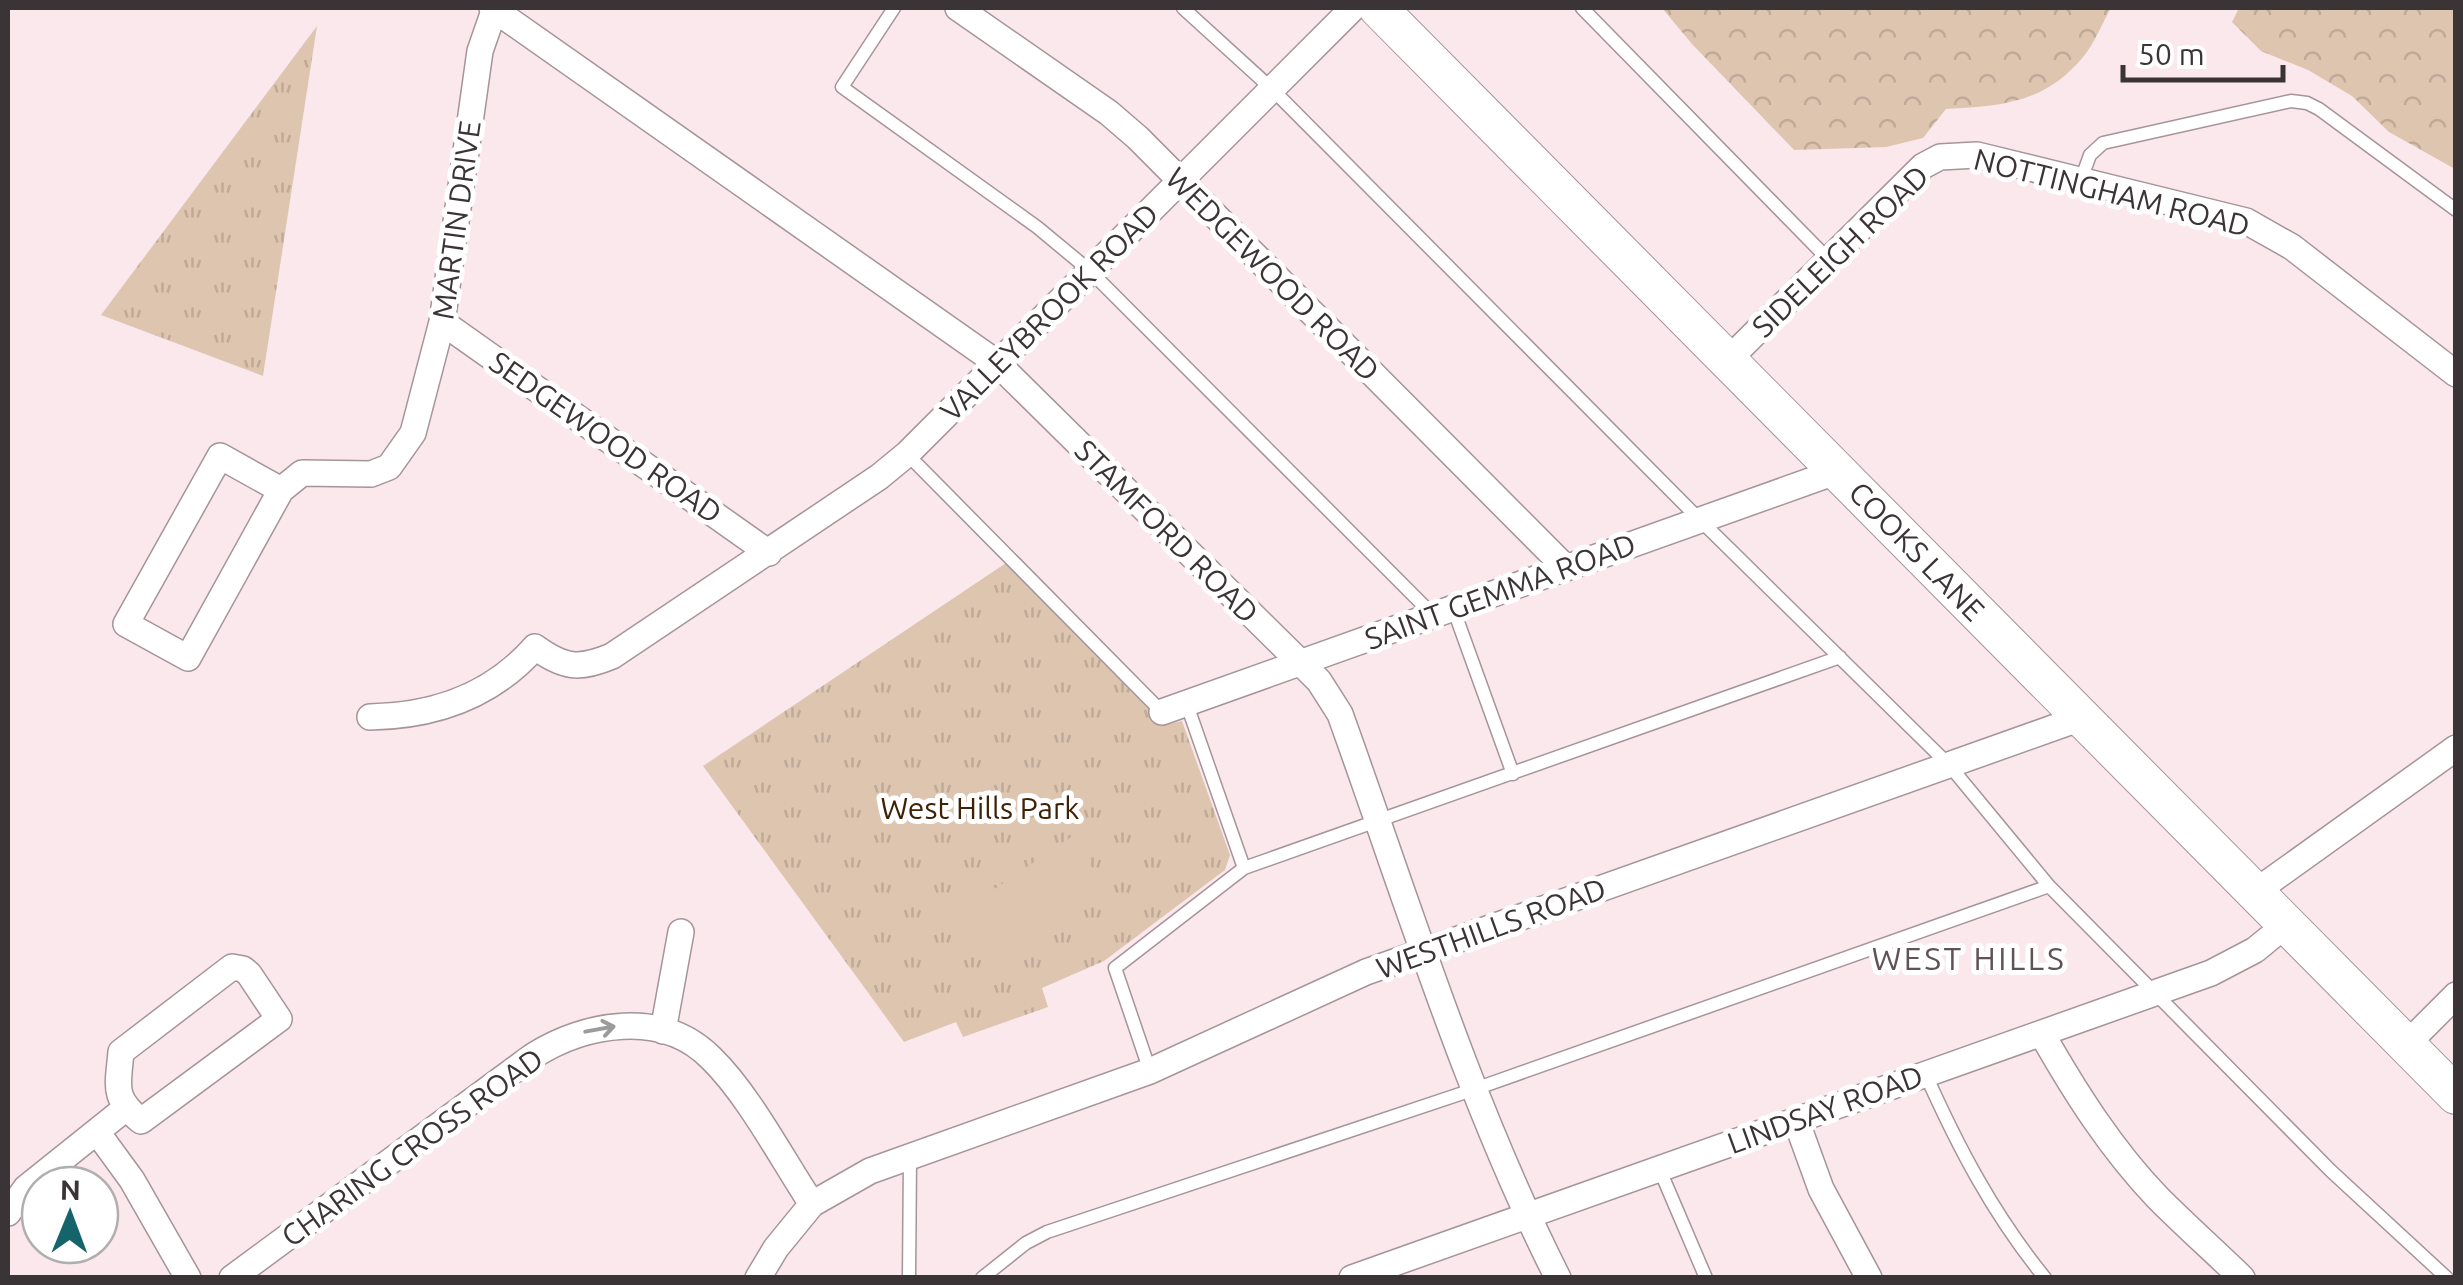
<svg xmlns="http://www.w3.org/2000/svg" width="2463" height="1285" viewBox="0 0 2463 1285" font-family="Ubuntu,sans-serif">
<defs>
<pattern id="grass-tufts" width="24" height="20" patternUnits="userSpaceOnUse" patternTransform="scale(2.5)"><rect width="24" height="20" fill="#dec5b0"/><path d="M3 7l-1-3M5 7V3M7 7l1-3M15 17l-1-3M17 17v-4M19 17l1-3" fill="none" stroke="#bfaa98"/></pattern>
<pattern id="forest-crowns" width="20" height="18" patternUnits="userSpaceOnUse" patternTransform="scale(2.5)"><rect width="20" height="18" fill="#dec5b0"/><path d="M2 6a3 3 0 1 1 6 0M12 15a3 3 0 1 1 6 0" fill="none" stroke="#bfaa98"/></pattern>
</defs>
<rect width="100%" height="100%" fill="#fae8ec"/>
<path fill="url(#grass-tufts)" d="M317 26 263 376 101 315Z
M1006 563 1165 725 1182 721 1230 855 1225 870 1104 961 1042 988 1048 1007 963 1037 956 1022 904 1042 703 766Z"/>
<path fill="url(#forest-crowns)" d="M1662 8H2111C2102 23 2095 43 2083 57 2045 103 2002 106 1946 109L1923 138 1886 147 1794 150 1692 44Z
M2239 8H2455V169L2389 132 2352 96 2308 70 2261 51 2232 22Z"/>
<path fill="#dec5b0" d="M1071 837 1109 892 997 968 959 913Z"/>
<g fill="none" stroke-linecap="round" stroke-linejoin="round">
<defs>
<path id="service" d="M894 8 842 87 1037 227 1090 271 1433 615
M1183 8 1272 89 1700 520 1949 765 2049 886 2331 1171 2447 1278
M1582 8 1830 261
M2081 180 2090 155 2103 143 2291 101 2307 103 2319 109 2456 210
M907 454 1162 712
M1453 608 1513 774
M1186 702 1244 868
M1150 1071 1115 968 1244 868 1840 657
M1925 1073C1958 1147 1993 1214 2045 1278
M1659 1168 1706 1278
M909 1278 910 1158
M982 1278 1026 1243 1047 1232 1475 1089 2049 886"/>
<path id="minor" d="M492 8 997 363 1319 681 1340 714C1408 903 1467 1098 1558 1278
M958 8 1109 113 1138 138 1565 567
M442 322 769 553
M1727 361 1923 166 1940 157 1977 155 2246 221 2292 247 2456 374
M281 490 220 456 126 624 188 658 281 490 302 473 371 474 389 467 413 433 442 322 480 51 495 8
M1162 712 1838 471
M370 717C435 716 492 696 535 647 564 668 579 670 612 656L879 477 907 454 1353 8
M2255 892 2456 748
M232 967 243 969 249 974 279 1019 141 1121C112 1097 118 1087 121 1052Z
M663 1031 681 932
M2042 1034C2075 1092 2111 1149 2158 1198 2185 1225 2214 1251 2242 1278
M2405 1046 2456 995
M1796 1120 1821 1189 1869 1278
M97 1132 132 1180 188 1278
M8 1213 26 1188 126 1108
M232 1278 533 1056C585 1023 662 1009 711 1058 749 1095 782 1159 812 1204
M758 1278 776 1248 812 1204 870 1171 1150 1071 1366 972 2081 718
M1352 1278 2211 973 2255 950 2288 923"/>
<path id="primary" d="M1378 8 2456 1095"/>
</defs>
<use href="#service" stroke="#a59499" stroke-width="15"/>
<use href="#minor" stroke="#a59499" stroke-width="28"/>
<use href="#primary" stroke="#a59499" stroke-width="40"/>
<use href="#service" stroke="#fff" stroke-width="12"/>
<use href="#minor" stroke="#fff" stroke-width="25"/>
<use href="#primary" stroke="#fff" stroke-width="38"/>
</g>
<defs><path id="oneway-shaft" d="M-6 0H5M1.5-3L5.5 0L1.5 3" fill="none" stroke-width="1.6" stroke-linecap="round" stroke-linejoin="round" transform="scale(2.5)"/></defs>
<use stroke="#9d9a9a" href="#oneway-shaft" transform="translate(600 1029) rotate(-10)"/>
<g text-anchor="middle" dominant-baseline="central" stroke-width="10" stroke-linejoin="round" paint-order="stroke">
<g font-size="30" fill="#3b3436" stroke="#fff">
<text transform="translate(2112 192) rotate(14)">NOTTINGHAM ROAD</text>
<text transform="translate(456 220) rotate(-82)">MARTIN DRIVE</text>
<text transform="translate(1840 251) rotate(-44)">SIDELEIGH ROAD</text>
<text transform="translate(1273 274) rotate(45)">WEDGEWOOD ROAD</text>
<text transform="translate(1049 312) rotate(-45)">VALLEYBROOK ROAD</text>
<text transform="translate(606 437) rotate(35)">SEDGEWOOD ROAD</text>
<text transform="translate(1167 531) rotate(45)">STAMFORD ROAD</text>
<text transform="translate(1917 551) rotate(46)">COOKS LANE</text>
<text transform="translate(1500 591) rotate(-20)">SAINT GEMMA ROAD</text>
<text transform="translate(1491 928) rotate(-20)">WESTHILLS ROAD</text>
<text transform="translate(1825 1109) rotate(-20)">LINDSAY ROAD</text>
<text transform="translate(412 1147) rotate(-36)">CHARING CROSS ROAD</text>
</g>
<g font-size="30" fill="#3e2206" stroke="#fff">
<text x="980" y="808">West Hills Park</text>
</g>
<g font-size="32" letter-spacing="2.5" fill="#615257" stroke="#fff">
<text x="1969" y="958">WEST HILLS</text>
</g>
</g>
<rect width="2463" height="1285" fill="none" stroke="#3b3436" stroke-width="20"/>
<g transform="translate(70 1215) rotate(1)"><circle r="48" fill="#ffffff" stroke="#b1aeaf" stroke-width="2.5"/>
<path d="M0-8L18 38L0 25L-18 38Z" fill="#15646b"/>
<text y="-15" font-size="28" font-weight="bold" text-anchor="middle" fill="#3b3436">N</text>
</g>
<path d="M2123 65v15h160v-15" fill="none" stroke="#3b3436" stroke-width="5"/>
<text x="2138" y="65" font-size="30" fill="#3b3436" stroke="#ffffff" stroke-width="8" paint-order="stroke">50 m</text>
</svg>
